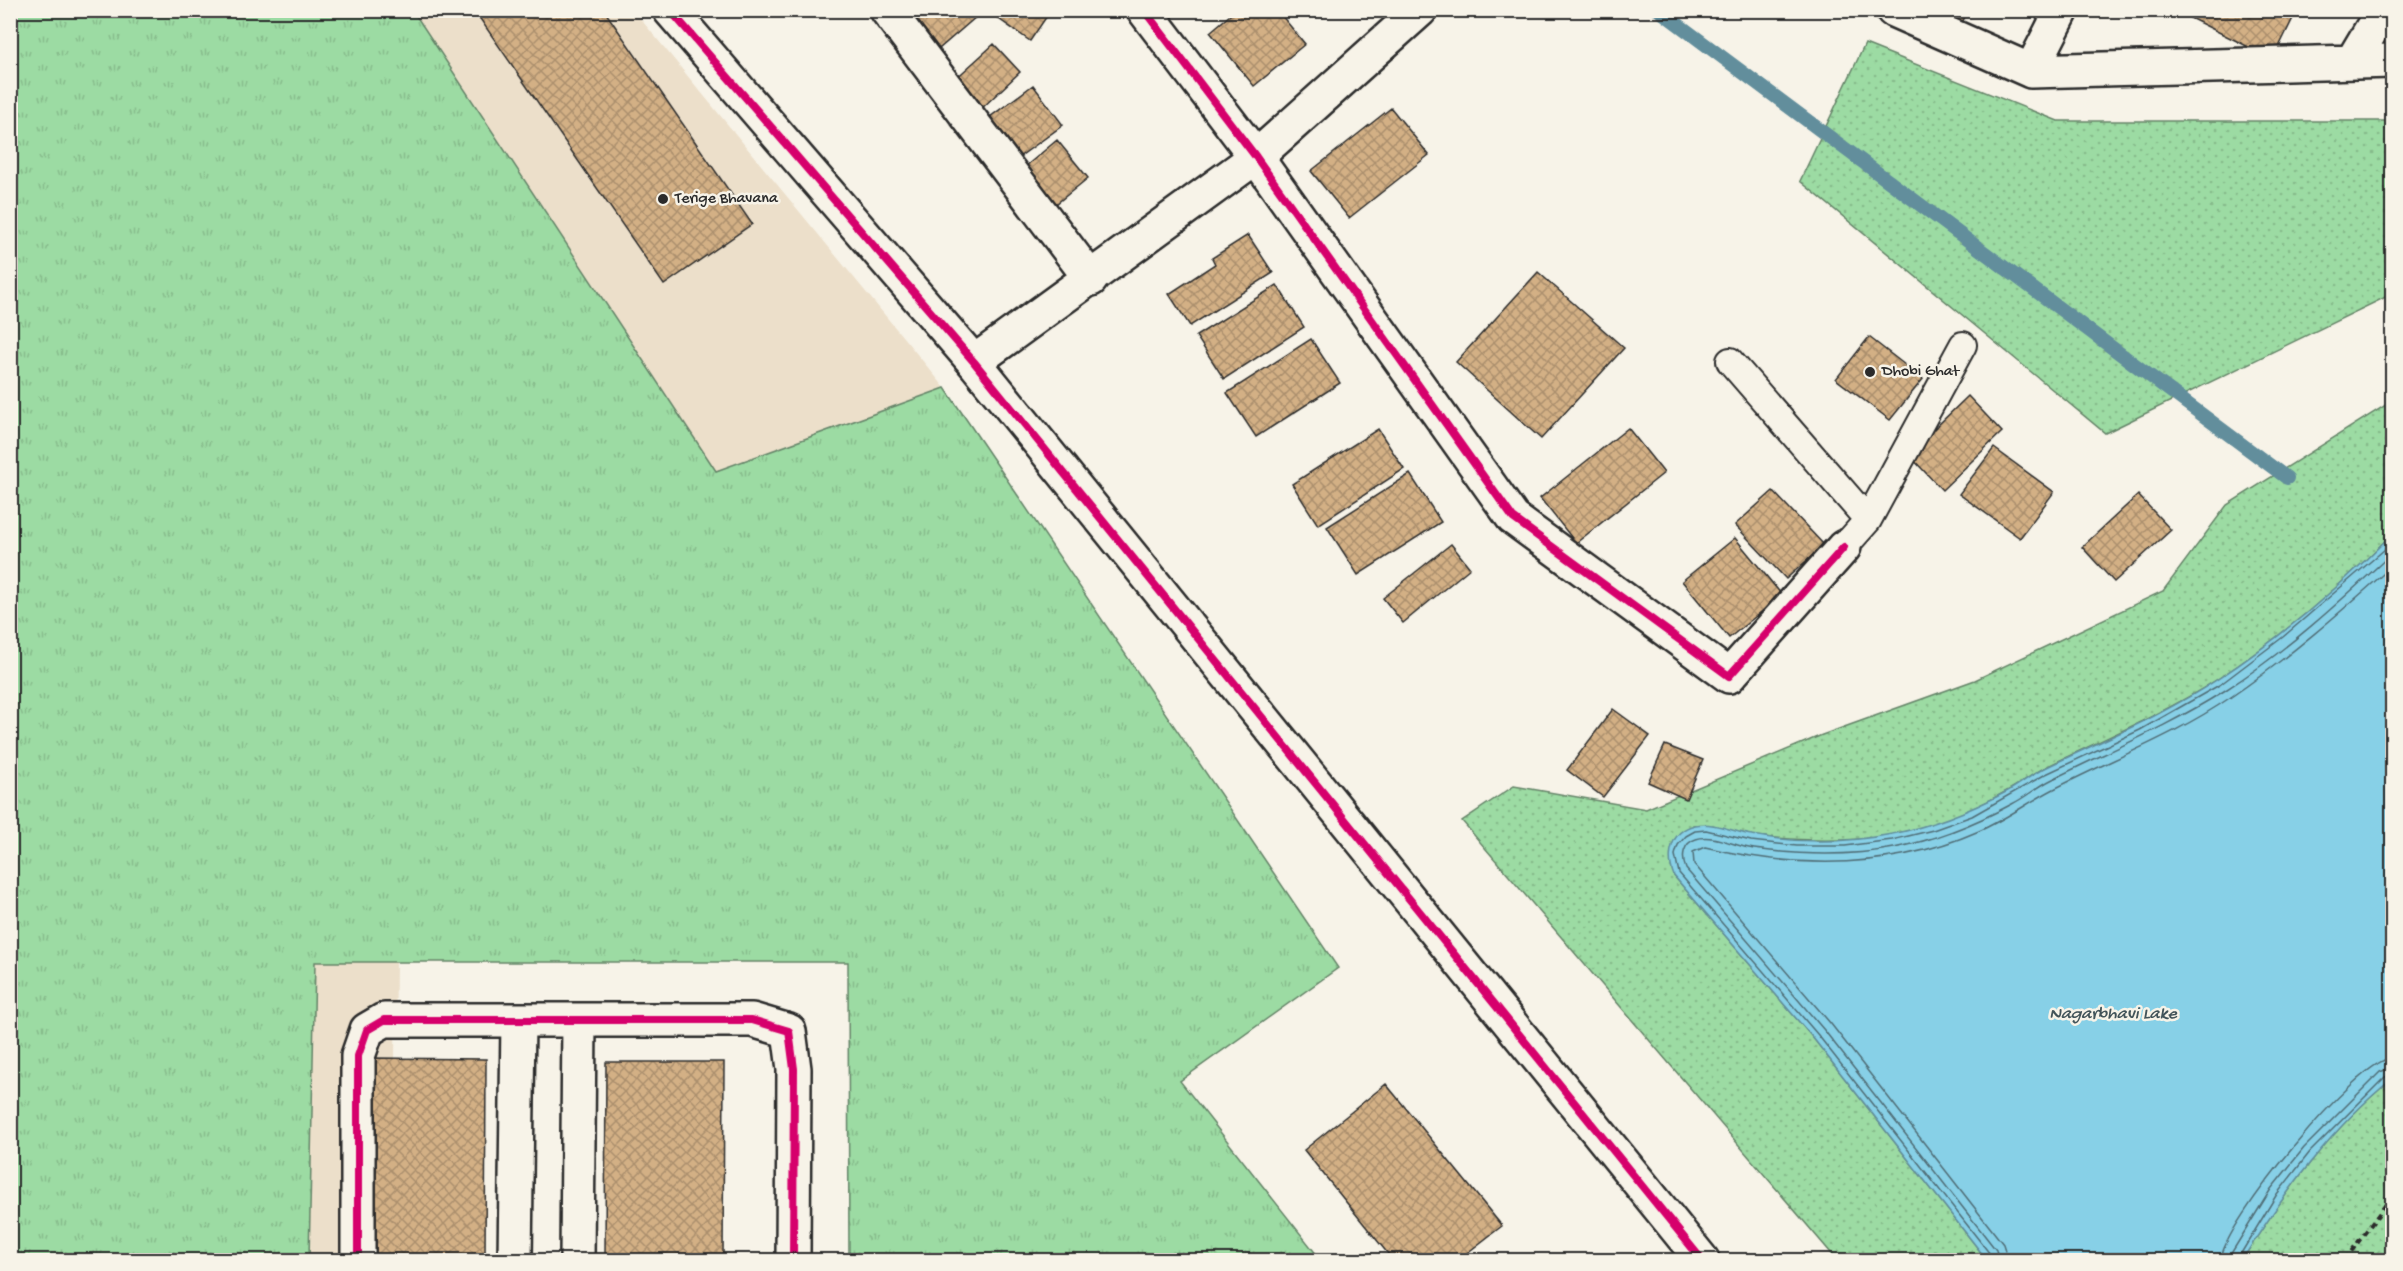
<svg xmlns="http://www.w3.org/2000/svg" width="2403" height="1271" viewBox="0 0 2403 1271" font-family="'Gochi Hand',sans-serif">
<defs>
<pattern id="grass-tufts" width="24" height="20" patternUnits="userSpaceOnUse" patternTransform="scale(1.5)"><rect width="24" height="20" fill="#9cdba3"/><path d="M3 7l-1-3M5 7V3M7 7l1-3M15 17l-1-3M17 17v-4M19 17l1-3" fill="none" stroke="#87bc8c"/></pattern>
<pattern id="park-dots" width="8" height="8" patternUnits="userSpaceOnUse" patternTransform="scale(1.5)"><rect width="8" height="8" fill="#9cdba3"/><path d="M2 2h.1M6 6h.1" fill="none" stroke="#87bc8c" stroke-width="1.8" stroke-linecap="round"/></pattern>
<pattern id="building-cross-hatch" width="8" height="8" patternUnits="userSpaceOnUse" patternTransform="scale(1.5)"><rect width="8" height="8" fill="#d3b085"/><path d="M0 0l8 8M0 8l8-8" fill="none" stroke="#ab8f6d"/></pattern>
</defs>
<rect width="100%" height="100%" fill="#f7f3e8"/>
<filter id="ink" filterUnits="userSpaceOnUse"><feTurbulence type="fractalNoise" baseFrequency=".0167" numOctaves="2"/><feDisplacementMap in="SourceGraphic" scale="12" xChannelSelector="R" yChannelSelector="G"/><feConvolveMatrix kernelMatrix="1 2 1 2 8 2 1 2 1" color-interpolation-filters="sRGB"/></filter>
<g filter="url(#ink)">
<path fill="#ecdfca" d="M413 11H634L945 388 716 471Z
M314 962H396L393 1260H309Z"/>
<path fill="url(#grass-tufts)" stroke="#648367" stroke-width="1.5" d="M10 11H413L716 471 945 388 1338 968 1180 1081 1321 1260H849L848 962H315L309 1260H11Z"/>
<path fill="url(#park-dots)" stroke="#648367" stroke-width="1.5" d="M1865 44 2058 121H2392V294L2105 433 1800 181Z
M2392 401V534C2340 587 2280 638 2218 679 2163 715 2102 739 2044 768 2031 775 2019 785 2005 792 1970 812 1931 827 1891 835 1846 843 1800 841 1755 836 1734 833 1715 823 1693 825L1674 876 1813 1038 1987 1260H1837L1462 821 1514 786 1646 809 1822 735 1975 680 2163 591 2227 505Z
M2392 1079V1260H2242C2284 1194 2330 1129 2392 1079Z"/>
<path fill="#87d0e7" stroke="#628e9c" stroke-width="1.5" d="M2392 534V1079C2330 1129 2284 1194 2242 1260H1987L1813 1038 1674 876C1666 856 1670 831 1695 825 1713 821 1734 832 1752 835 1797 843 1847 843 1892 834 1932 826 1970 811 2006 792 2019 785 2031 775 2045 768 2103 740 2164 715 2218 679 2280 638 2340 587 2392 534Z"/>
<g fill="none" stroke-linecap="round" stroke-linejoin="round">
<path stroke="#506d76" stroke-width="1.5" d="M1991 1260 1990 1254 1818 1035 1679 873 1675 855 1678 845 1686 836 1695 831 1706 830 1751 841 1797 846H1845L1892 840 1933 830 1972 816 2046 774 2140 730 2221 684 2283 637 2392 543
M1999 1260 1996 1250 1824 1030 1686 869C1681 857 1683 843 1696 839 1713 833 1736 847 1754 849 1800 855 1847 857 1894 848 1935 840 1975 824 2012 804 2026 797 2037 787 2051 780 2109 751 2169 726 2224 691 2284 653 2340 602 2392 553
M2008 1260 2003 1244 1831 1024 1694 864 1693 852 1705 847C1797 869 1891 870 1979 831 2006 819 2029 802 2054 789 2114 758 2176 735 2231 697 2288 658 2341 612 2392 566
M2221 1260C2222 1225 2358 1059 2392 1058
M2230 1260 2232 1252 2271 1189 2304 1148 2380 1072 2392 1067
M2237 1260 2277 1194 2310 1152 2385 1077 2392 1075"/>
<path stroke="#628e9c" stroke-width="14" d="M1659 10 2287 478"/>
</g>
<path fill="url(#building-cross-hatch)" stroke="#2b2b2b" stroke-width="1.5" d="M474 10H604L752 224 664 285Z
M907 10H984L933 54Z
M1001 10H1051L1030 41 996 17Z
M1236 10H1277L1305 44 1254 86 1210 32Z
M1901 10H1968L1956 36Z
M2174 10H2297L2273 59Z
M994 44 1020 72 979 111 952 82Z
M1033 85 1063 125 1015 160 986 120Z
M1391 108 1429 155 1349 218 1311 171Z
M1057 140 1088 178 1045 213 1014 176Z
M1248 235 1273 273 1190 326 1169 294 1215 264 1212 258Z
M1538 272 1624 348 1541 439 1456 362Z
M1277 285 1304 327 1224 379 1196 336Z
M1869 337 1923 379 1890 420 1836 379Z
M1311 339 1340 383 1256 437 1227 393Z
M1968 396 2002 432 1942 490 1908 454Z
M1628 428 1664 473 1576 543 1540 498Z
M1378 429 1404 469 1318 525 1292 484Z
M1994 448 2054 492 2020 538 1959 494Z
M1410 474 1441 522 1358 575 1327 527Z
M1773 491 1824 545 1786 579 1735 525Z
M2138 495 2171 530 2114 582 2082 547Z
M1735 538 1782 595 1729 638 1682 581Z
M1451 544 1470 568 1403 623 1383 598Z
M1613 709 1650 736 1603 797 1567 770Z
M1665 745 1703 760 1686 799 1648 782Z
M368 1058 486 1059 485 1260H367Z
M606 1062H724L723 1260H605Z
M1386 1084 1502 1226 1458 1260H1393L1304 1150Z"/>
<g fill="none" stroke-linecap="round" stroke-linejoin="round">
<defs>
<path id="service" d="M1730 361 1868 520
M1844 547 1868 520 1963 345"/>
<path id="minor" d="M887 10 1091 279
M1144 10 1256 157 1513 518 1729 676 1844 547
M1893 10 2031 71 2392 61
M2352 62 2383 10
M2031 71 2062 10
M974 362 1256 157 1420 10
M358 1260V1056L367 1030 384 1020H752L789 1031 794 1069 793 1260
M515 1260 518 1020
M577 1260 579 1020"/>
<path id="tertiary" d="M670 10 974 362 1702 1260"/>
</defs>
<use href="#service" stroke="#2b2b2b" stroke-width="30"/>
<use href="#minor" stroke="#2b2b2b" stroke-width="38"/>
<use href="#tertiary" stroke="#2b2b2b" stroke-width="38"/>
<path stroke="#2b2b2b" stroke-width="4" stroke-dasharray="6 4.5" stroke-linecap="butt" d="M2345 1260 2392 1196"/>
<use href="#service" stroke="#f7f3e8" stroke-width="26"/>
<use href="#minor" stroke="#f7f3e8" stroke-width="33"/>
<use href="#tertiary" stroke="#f7f3e8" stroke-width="33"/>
<defs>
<path id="cycleway" d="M670 10 974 362 1702 1260
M1144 10 1256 157 1513 518 1729 676 1844 547
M358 1260V1056L367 1030 384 1020H752L789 1031 794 1069 793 1260"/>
</defs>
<use href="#cycleway" stroke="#f7f3e8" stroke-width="11"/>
<use href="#cycleway" stroke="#d6006c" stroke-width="8"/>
</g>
</g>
<g fill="#2b2b2b" stroke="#f7f3e8" stroke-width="2">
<circle cx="663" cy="199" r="6"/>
<circle cx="1870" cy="372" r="6"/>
</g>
<g text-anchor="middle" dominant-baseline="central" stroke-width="5" stroke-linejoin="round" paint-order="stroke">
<g font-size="16" fill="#2b2b2b" stroke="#f7f3e8" text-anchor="start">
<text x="675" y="199">Terige Bhavana</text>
<text x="1882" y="372">Dhobi Ghat</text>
</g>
<g font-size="18" font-style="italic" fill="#42545a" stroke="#f7f3e8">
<text x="2113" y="1014">Nagarbhavi Lake</text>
</g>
</g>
<rect width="2403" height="1271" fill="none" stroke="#f7f3e8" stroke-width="36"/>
<rect x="18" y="18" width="2367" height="1235" fill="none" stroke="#2b2b2b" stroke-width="2" filter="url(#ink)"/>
</svg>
